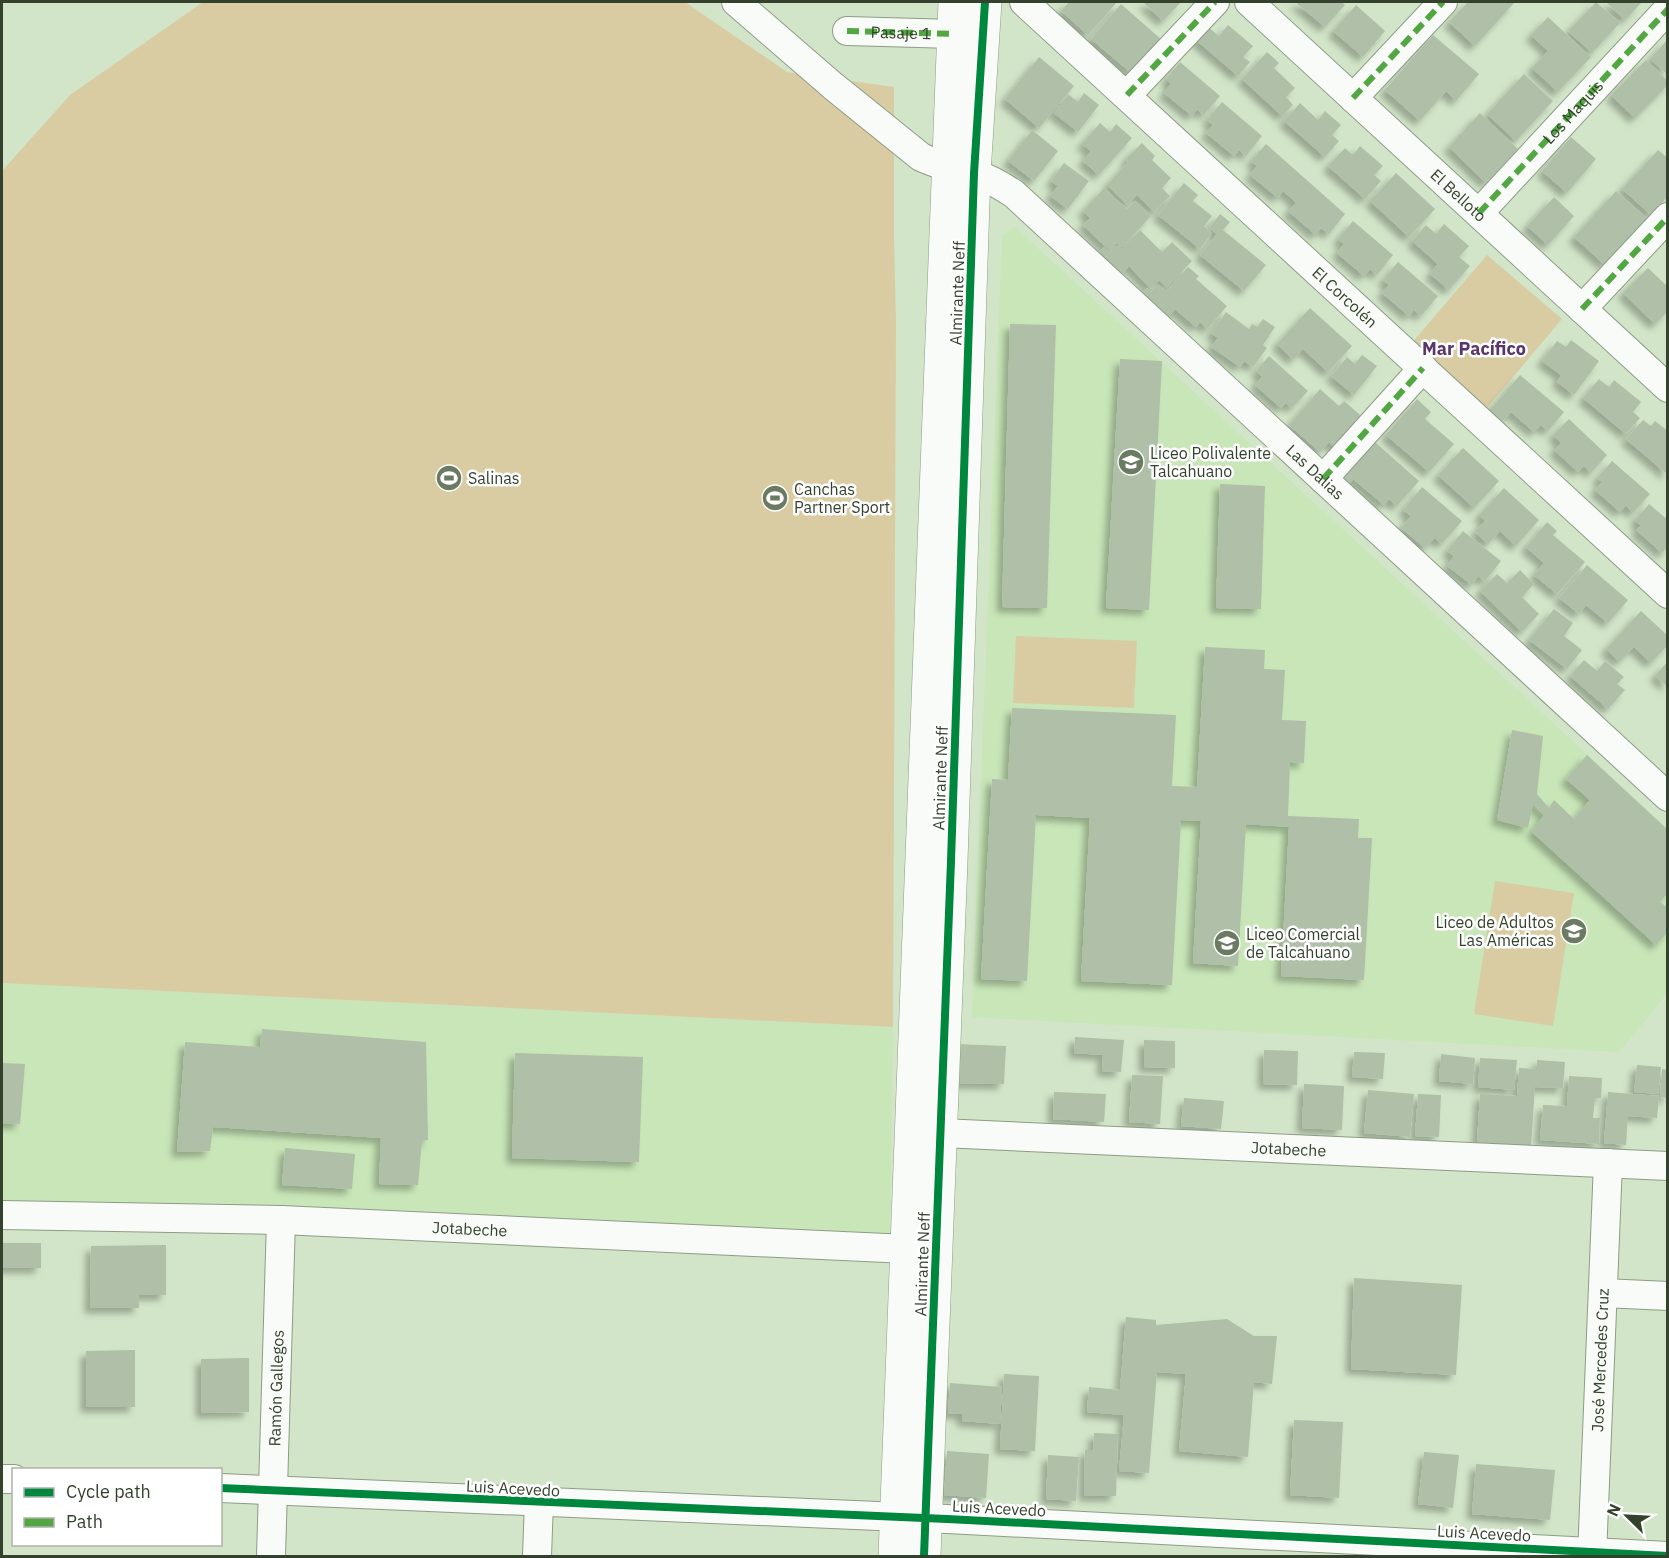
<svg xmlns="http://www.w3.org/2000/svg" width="1669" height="1558" viewBox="0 0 1669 1558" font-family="'IBM Plex Sans',sans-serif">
<defs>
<filter id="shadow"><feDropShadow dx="-5.5" dy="5.5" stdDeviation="3" flood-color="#0004"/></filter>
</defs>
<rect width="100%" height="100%" fill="#d2e5c8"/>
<path fill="#c8e6b8" d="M1015 227 1667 828V994L1619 1052 972 1017 1002 236Z
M2 983 893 1027 890 1236 2 1201Z"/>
<path fill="#d9cca3" d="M203 2H685L787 72 894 87V237L896 324 893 1027 2 983V171L70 95Z
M1487 255 1562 319 1486 409 1411 344Z
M1016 636 1137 641 1134 708 1013 703Z
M1495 881 1574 893 1553 1026 1474 1014Z"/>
<path fill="#b0bfa8" filter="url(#shadow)" d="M1069 2H1117L1088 35 1061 11Z
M1143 2H1181L1163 21Z
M1295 2H1341L1345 5 1325 27Z
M1468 2H1515L1475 46 1449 22Z
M1596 2 1620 23 1592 53 1568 31Z
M1606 2H1642L1625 20Z
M1121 4 1161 39 1131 73 1091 39Z
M1356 5 1385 31 1363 57 1333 31Z
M1548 17 1591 57 1558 92 1532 68 1548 51 1531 35Z
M1228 25 1253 46 1243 57 1250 62 1238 76 1196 40 1207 26 1219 36Z
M1433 35 1479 74 1456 101 1446 91 1420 121 1385 90Z
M1668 39V75L1650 59Z
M1267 52 1279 63 1274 68 1295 88 1286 97 1293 105 1282 116 1242 79Z
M1039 57 1074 86 1039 128 1005 99Z
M1646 60 1668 81V85L1635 118 1611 95Z
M1180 62 1220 96 1204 115 1197 109 1192 116 1164 93 1171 84 1166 79Z
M1524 74 1553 101 1516 141 1487 114Z
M1084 93 1099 105 1078 132 1054 113 1068 94 1078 102Z
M1222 102 1262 136 1246 156 1239 150 1234 156 1206 133 1213 125 1207 120Z
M1300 103 1318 120 1325 111 1341 125 1332 135 1339 141 1325 157 1284 121Z
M1480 113 1518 149 1486 183 1449 147Z
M1100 123 1110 132 1116 124 1132 138 1099 175 1083 161 1091 151 1082 144Z
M1032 130 1058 151 1034 181 1008 161Z
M1571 137 1596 159 1567 193 1542 171Z
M1142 143 1155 156 1152 160 1171 178 1162 188 1170 196 1154 212 1137 195 1127 205 1107 185 1128 162 1126 159Z
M1266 144 1345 214 1329 234 1321 228 1316 235 1288 211 1296 203 1290 197 1283 191 1278 198 1250 175 1257 166 1251 161Z
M1360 146 1383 166 1374 175 1381 181 1365 199 1328 166 1345 148 1353 155Z
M1658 150 1668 158V196L1651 215 1622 189Z
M1064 163 1089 181 1068 209 1050 196 1058 186 1051 181Z
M1396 173 1435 209 1409 237 1370 201Z
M1184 183 1198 195 1193 201 1212 216 1204 226 1212 233 1200 249 1158 215Z
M1104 188 1127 209 1135 201 1151 216 1122 247 1117 243 1109 250 1083 225 1090 218 1083 211Z
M1616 191 1647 219 1605 265 1574 237Z
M1554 197 1574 216 1548 245 1527 226Z
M1220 214 1230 222 1223 230 1266 265 1244 291 1200 255 1217 234 1209 228Z
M1353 221 1393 255 1377 275 1370 269 1364 276 1337 253 1344 244 1338 239Z
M1444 224 1469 246 1459 257 1470 266 1449 290 1430 274 1438 264 1412 241 1426 225 1436 234Z
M1140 230 1162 252 1172 242 1192 261 1167 287 1159 280 1151 289 1129 266 1120 276 1097 254 1104 247 1109 252 1117 245 1122 249Z
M1398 262 1438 296 1421 316 1414 310 1409 316 1382 293 1389 285 1383 280Z
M1188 267 1199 276 1196 279 1227 306 1207 329 1200 322 1196 327 1175 309 1167 318 1140 295 1147 288 1151 292 1158 284 1166 292Z
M1648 268 1668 287V311L1655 324 1623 293Z
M1310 308 1352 346 1328 372 1303 349 1293 360 1277 344Z
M1226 312 1249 329 1252 324 1257 327 1263 319 1275 327 1263 345 1267 348 1253 367 1244 361 1240 367 1211 347 1218 338 1211 333Z
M1010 324 1056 325 1047 608 1002 607Z
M1571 340 1599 361 1574 395 1557 382 1561 375 1542 361 1557 341 1566 347Z
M1362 355 1377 366 1354 395 1331 376 1347 357 1355 364Z
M1269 356 1308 391 1292 408 1286 403 1281 408 1255 385 1262 377 1256 371Z
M1120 359 1162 361 1149 610 1106 608Z
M1520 375 1564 412 1548 431 1541 425 1534 432 1511 412 1503 421 1490 410Z
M1599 379 1609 387 1614 380 1641 402 1633 412 1640 418 1626 434 1583 398Z
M1320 389 1339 406 1344 401 1366 420 1339 451 1329 442 1320 452 1289 425Z
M1417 399 1431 412 1425 419 1454 444 1429 472 1386 435Z
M1569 419 1607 455 1591 473 1584 466 1578 472 1554 450 1561 443 1553 435Z
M1643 420 1651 426 1655 421 1668 431V475L1626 439Z
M1375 442 1419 481 1397 506 1389 499 1384 505 1353 479 1347 487 1341 481Z
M1463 448 1499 481 1474 508 1438 475Z
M1612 461 1650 494 1633 513 1626 506 1620 512 1595 490 1602 482 1597 478Z
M1220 484 1265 486 1261 609 1216 608Z
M1422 487 1462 521 1442 544 1435 538 1425 548 1401 528 1411 516 1403 510Z
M1504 488 1539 520 1516 546 1500 531 1488 544 1475 532 1485 521 1479 515Z
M1649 504 1668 520V551L1666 549 1662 553 1636 530 1641 526 1635 520Z
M1547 522 1557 531 1553 535 1585 562 1557 594 1534 575 1544 563 1526 547Z
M1463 531 1501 561 1485 581 1478 576 1472 585 1447 566 1454 556 1447 551Z
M1587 565 1628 600 1608 623 1586 605 1579 614 1559 598Z
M1520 570 1534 584 1522 597 1539 614 1522 632 1480 591 1497 574 1507 583Z
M1554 609 1573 623 1564 636 1582 650 1567 669 1529 640Z
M1641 611 1668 636V645L1651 663 1634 647 1619 662 1606 649Z
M1205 647 1265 650 1264 669 1285 670 1282 720 1306 721 1304 763 1290 762 1288 816 1359 819 1358 838H1372L1364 980 1281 976 1289 827 1246 824 1238 966 1193 963 1201 821 1181 820 1172 985 1081 981 1090 818 1036 815 1027 981 981 979 992 779 1008 780 1012 708 1176 715 1172 786 1197 787Z
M1584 660 1597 671 1605 661 1624 677 1617 684 1625 690 1608 709 1570 676Z
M1668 661V687L1655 676Z
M1512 730 1543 736 1537 794 1549 808 1554 800 1574 819 1590 800 1566 779 1587 755 1668 830V893L1660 902 1668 908V932L1656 945 1532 832 1544 815 1533 804 1528 828 1497 820Z
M262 1029 426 1042 428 1140 422 1141 418 1185 379 1184 381 1138 213 1127 210 1151 177 1152 185 1042 260 1047Z
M1075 1037 1124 1040 1121 1072 1102 1071 1103 1055 1074 1053Z
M1144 1040 1175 1041V1068L1144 1067Z
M956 1044 1006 1046 1004 1084 955 1083Z
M1264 1050 1298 1051 1297 1085 1263 1084Z
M1354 1052 1385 1053 1383 1079 1352 1077Z
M515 1053 643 1057 639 1162 512 1158Z
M1441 1054 1475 1058 1473 1084 1439 1081Z
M1480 1058 1517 1060 1514 1090 1478 1087Z
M1537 1060 1565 1062 1563 1088 1535 1087 1531 1146 1477 1142 1480 1094 1517 1096 1519 1068 1537 1069Z
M2 1063 25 1064 20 1124 2 1123Z
M1637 1065 1661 1067 1658 1094 1634 1092Z
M1662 1069 1668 1070V1098L1660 1097Z
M1132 1075 1163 1076 1160 1124 1129 1122Z
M1569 1076 1602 1078 1601 1098H1595L1593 1118H1600L1599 1144 1540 1140 1543 1105 1567 1106Z
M1304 1084 1344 1086 1342 1130 1302 1128Z
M1368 1090 1414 1094 1410 1137 1364 1133Z
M1054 1092 1106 1094 1104 1122 1053 1119Z
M1608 1092 1659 1096 1657 1118 1628 1116 1626 1145 1604 1143Z
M1418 1094 1441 1095 1439 1137 1415 1136Z
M1184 1098 1224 1101 1221 1129 1181 1126Z
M285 1148 355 1154 352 1189 282 1185Z
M2 1243H41V1268H2Z
M166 1245V1295H139V1308H90L91 1246Z
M1354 1278 1462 1285 1456 1375 1351 1369Z
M1126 1317 1156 1320V1325L1227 1319 1254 1336H1277L1272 1384 1254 1382 1248 1457 1179 1451 1186 1374 1157 1372 1149 1473 1119 1471 1124 1415 1087 1412 1089 1387 1120 1390Z
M135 1350V1407H86V1351Z
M249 1358V1412L201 1413V1359Z
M1004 1374 1039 1376 1035 1451 1000 1449Z
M950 1383 1002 1387 1000 1424 962 1421V1414L948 1413Z
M1294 1420 1343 1422 1339 1498 1290 1495Z
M1094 1433 1118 1434 1116 1496H1084L1085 1450H1093Z
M947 1451 989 1454 986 1498 944 1495Z
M1424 1452 1459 1455 1453 1508 1418 1504Z
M1048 1455 1079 1457 1076 1501 1046 1499Z
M1476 1464 1555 1470 1550 1520 1472 1514Z"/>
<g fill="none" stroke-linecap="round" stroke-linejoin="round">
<defs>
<g id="minor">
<path id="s1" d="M736 2 833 86 921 157C939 166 957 168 976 174 990 179 1002 186 1014 194L1668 797"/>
<path id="s2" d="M1024 2 1668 594"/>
<path id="s3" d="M1249 2 1668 388"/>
<path d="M847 31 954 34"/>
<path d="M1127 95 1215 2"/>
<path d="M1353 98 1443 2"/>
<path id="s4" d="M1479 213 1668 9"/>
<path d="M1582 309 1668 217"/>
<path d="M1323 479 1423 368"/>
<path id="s5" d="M919 1132 1668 1166"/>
<path id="s6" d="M2 1215 281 1220 929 1250"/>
<path d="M1603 1293 1668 1296"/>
<path d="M2 1479H14"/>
<path d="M220 1488 947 1519 1668 1556"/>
<path id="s7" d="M271 1556 281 1220"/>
<path d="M537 1556 539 1502"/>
<path id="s8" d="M1592 1556 1608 1163"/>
</g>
<path id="tertiary" d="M895 1556 955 2
M924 1556 951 861 974 173 985 2"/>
</defs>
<use href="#minor" stroke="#8e9c86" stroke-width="30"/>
<use href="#tertiary" stroke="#8e9c86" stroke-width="34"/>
<use href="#minor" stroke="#f8fbf7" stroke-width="28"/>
<use href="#tertiary" stroke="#f8fbf7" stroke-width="33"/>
<g stroke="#53a743" stroke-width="6" stroke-dasharray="12 6" stroke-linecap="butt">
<path id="s9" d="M847 31 954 34"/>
<path d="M1127 95 1215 2"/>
<path d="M1353 98 1443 2"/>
<path d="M1479 213 1668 9"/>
<path d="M1582 309 1668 217"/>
<path d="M1323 479 1423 368"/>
</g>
<defs>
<path id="cycleway" d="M220 1488 947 1519 1668 1556
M924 1556 951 861 974 173 985 2"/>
</defs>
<use href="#cycleway" stroke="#fff" stroke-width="11"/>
<use href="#cycleway" stroke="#00873e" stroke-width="8"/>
</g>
<defs>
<symbol id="school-disc" viewBox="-11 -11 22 22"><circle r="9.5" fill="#6b7b63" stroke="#fff"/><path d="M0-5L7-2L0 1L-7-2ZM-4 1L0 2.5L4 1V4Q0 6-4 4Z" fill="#fff"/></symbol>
<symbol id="stadium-disc" viewBox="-11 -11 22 22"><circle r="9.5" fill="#6b7b63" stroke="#fff"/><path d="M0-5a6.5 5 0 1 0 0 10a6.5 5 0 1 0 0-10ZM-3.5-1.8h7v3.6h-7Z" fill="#fff"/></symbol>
</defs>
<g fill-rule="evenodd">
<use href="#school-disc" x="1116" y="447" width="30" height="30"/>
<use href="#stadium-disc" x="434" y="463" width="30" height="30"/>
<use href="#stadium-disc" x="760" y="483" width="30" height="30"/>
<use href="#school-disc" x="1559" y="916" width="30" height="30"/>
<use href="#school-disc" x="1212" y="928" width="30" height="30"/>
</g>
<g text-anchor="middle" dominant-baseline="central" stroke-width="5" stroke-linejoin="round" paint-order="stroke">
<g font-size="16" fill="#34422d" stroke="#fff">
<text stroke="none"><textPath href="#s9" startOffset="54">Pasaje 1</textPath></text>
<text stroke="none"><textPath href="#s4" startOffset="138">Los Maquis</textPath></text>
<text stroke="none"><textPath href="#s3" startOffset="285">El Belloto</textPath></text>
<text transform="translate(957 293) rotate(-88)">Almirante Neff</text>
<text stroke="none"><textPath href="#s2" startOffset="436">El Corcolén</textPath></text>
<text stroke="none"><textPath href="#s1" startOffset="752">Las Dalias</textPath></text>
<text transform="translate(940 778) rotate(-88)">Almirante Neff</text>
<text stroke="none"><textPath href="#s5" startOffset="370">Jotabeche</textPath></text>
<text stroke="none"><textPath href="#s6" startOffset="468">Jotabeche</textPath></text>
<text transform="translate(922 1264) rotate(-88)">Almirante Neff</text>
<text stroke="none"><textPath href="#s8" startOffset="196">José Mercedes Cruz</textPath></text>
<text stroke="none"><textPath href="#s7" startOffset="168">Ramón Gallegos</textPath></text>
<text transform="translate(513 1488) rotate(3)">Luis Acevedo</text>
<text transform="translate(999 1508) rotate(3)">Luis Acevedo</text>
<text transform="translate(1484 1533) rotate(3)">Luis Acevedo</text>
</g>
<g font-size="16" fill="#34422d" stroke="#fff" text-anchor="start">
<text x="1150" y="453">Liceo Polivalente<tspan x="1150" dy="18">Talcahuano</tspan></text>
<text x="468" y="478">Salinas</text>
<text x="794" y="489">Canchas<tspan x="794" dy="18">Partner Sport</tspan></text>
<text x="1554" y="922" text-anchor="end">Liceo de Adultos<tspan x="1554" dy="18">Las Américas</tspan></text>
<text x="1246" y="934">Liceo Comercial<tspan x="1246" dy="18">de Talcahuano</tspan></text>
</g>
<g font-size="18" font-weight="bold" fill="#5a346c" stroke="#fff">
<text x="1474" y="348">Mar Pacífico</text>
</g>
</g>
<rect width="1669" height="1558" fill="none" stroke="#34422d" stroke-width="6"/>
<rect x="12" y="1468" width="210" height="78" fill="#ffffff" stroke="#aeb3ab" stroke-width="1.5"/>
<rect x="24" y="1488" width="30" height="9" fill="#00873e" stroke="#aeb3ab" stroke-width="1.5"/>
<text x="66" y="1498" font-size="18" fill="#34422d">Cycle path</text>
<rect x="24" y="1518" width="30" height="9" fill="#53a743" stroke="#aeb3ab" stroke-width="1.5"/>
<text x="66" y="1528" font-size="18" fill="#34422d">Path</text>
<g transform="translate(1627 1516) rotate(294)" stroke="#ffffff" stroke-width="4.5" paint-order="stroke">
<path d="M0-4.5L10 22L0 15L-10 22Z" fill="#34422d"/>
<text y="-9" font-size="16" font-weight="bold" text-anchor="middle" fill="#34422d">N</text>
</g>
</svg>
